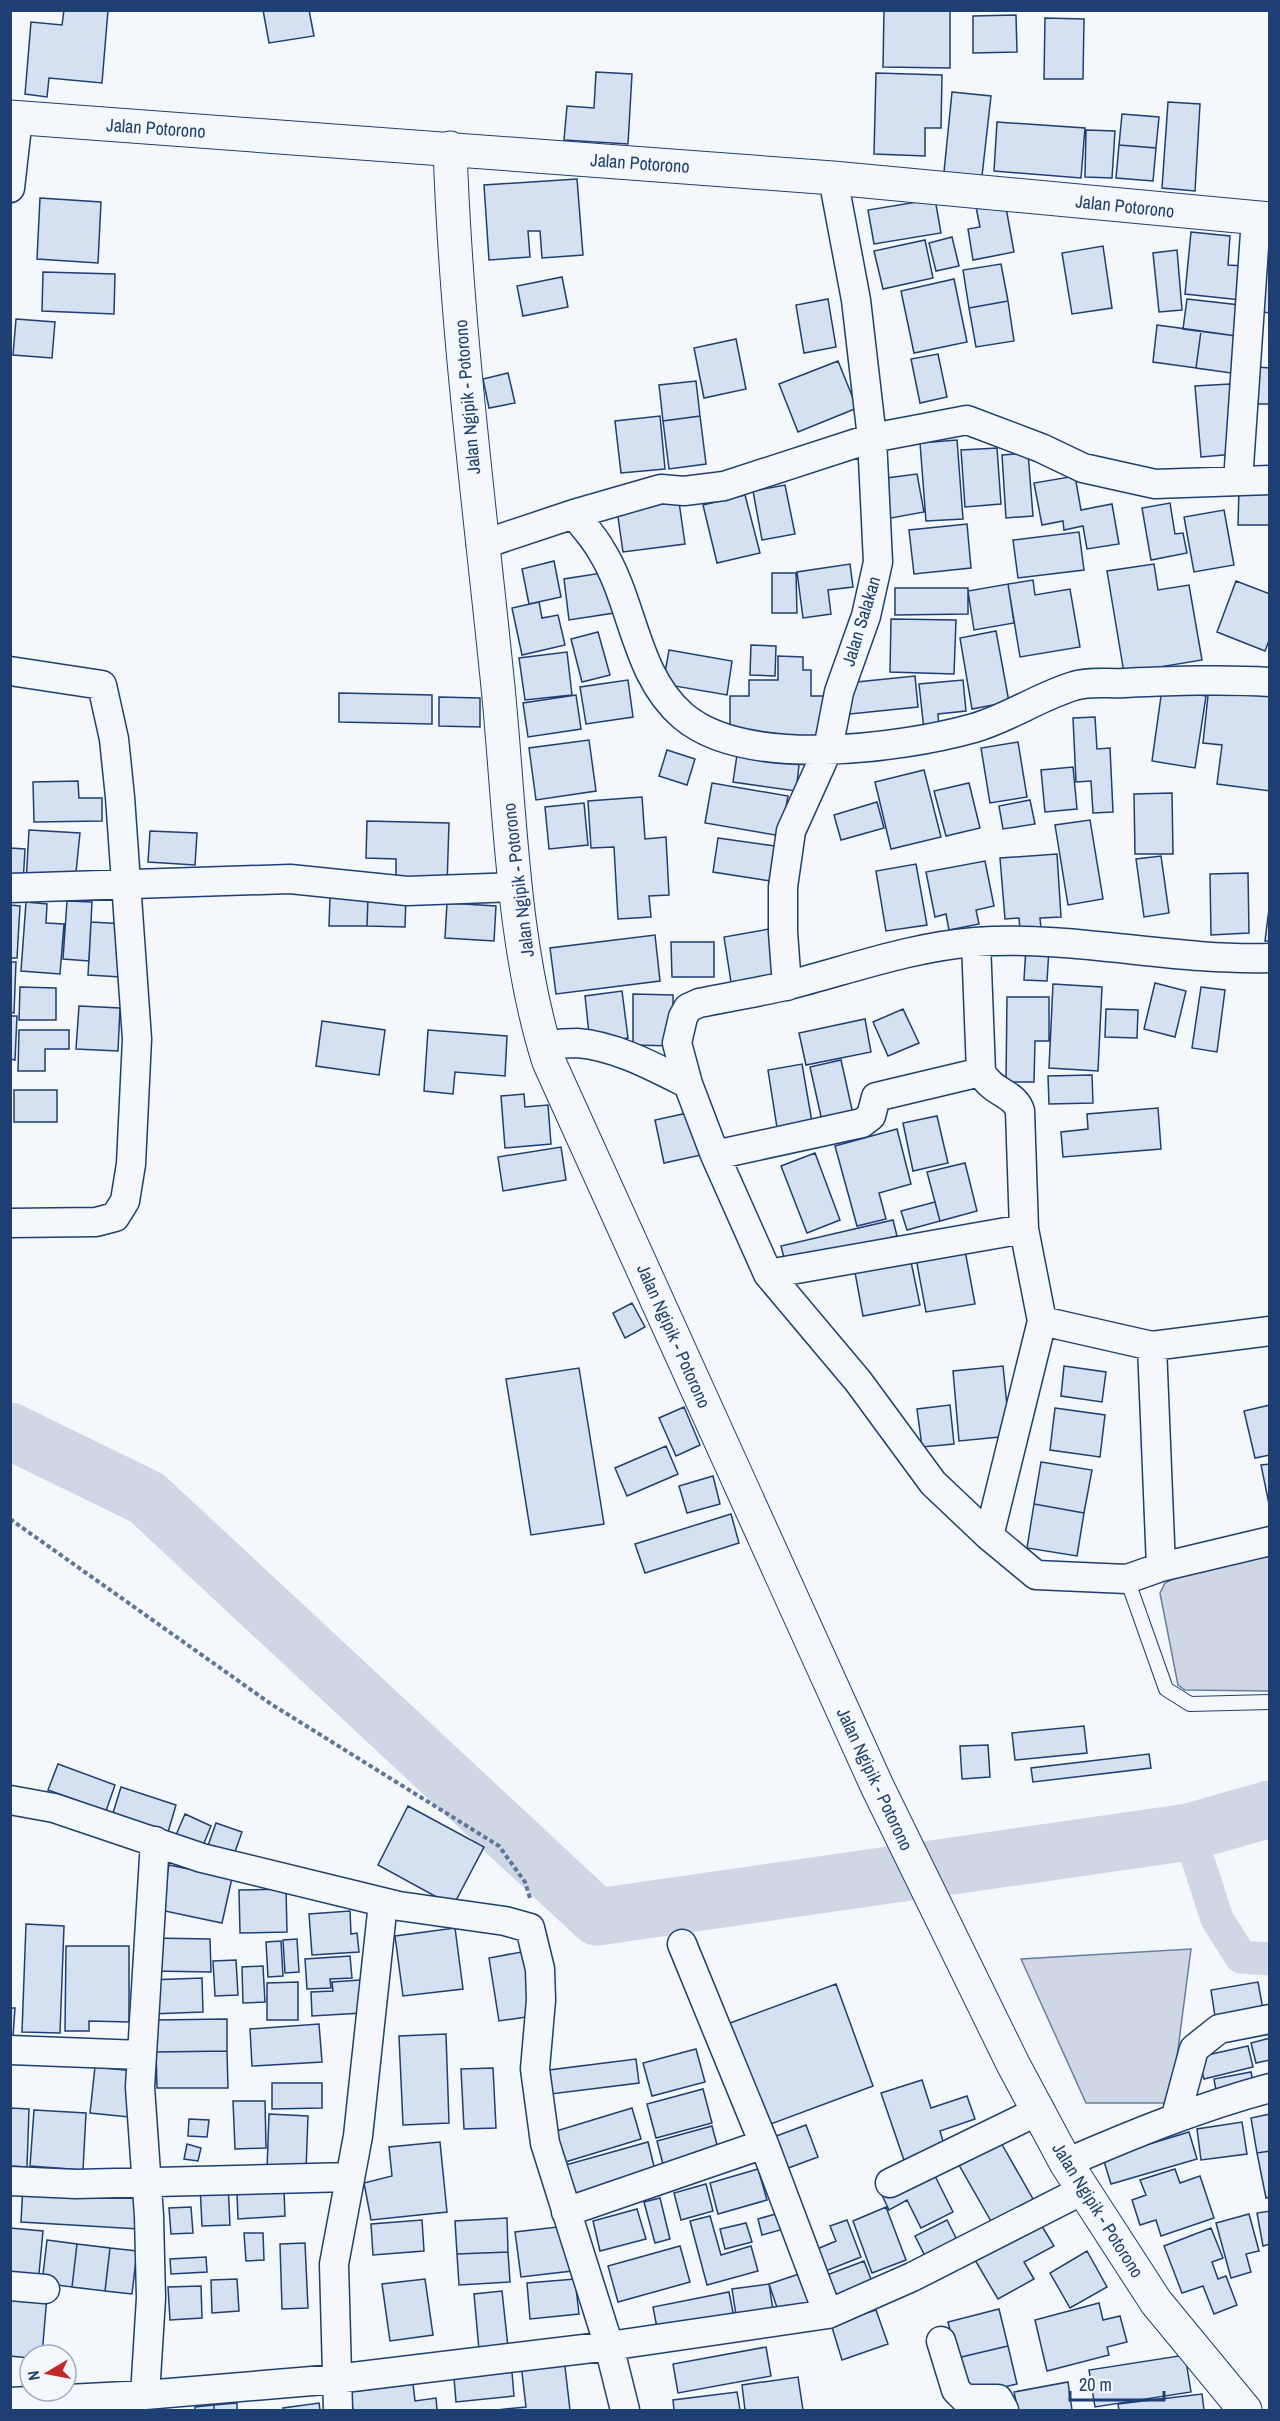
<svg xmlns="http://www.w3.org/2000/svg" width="1280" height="2421" viewBox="0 0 1280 2421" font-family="'Archivo Narrow',sans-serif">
<rect width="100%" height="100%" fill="#f4f7fb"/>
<path fill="#cfd7e4" stroke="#687fa3" stroke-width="1.5" d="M1269 1556V1691L1185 1690 1178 1685 1160 1593 1165 1583 1177 1577Z
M1191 1949 1171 2103H1086L1021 1959Z"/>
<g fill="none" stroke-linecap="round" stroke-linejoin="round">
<path stroke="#cfd7e4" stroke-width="33" d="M1189 1832 1217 1919 1241 1957 1270 1959"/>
<path stroke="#cfd7e4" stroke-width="57" d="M10 1431 147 1498 597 1917 1189 1832 1270 1809"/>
</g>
<path fill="#d5e0f0" stroke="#1d3f73" stroke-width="1.5" d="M64 10H108L102 83 49 78 47 97 25 94 31 22 62 25Z
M263 10H309L314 36 269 43Z
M884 10H950V68L883 67Z
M1016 15 1017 52 973 53V16Z
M1045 18 1084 19 1083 79H1044Z
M596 72 632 74 628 144 564 140 567 106 594 108Z
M876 73 942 75 941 128H925V156L874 154Z
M952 92 991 96 982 176 944 172Z
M1168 102 1200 104 1195 191 1162 188Z
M1122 114 1159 117 1156 148 1119 145Z
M997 122 1085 128 1081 178 994 171Z
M1086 130 1115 131 1112 178 1085 177Z
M1119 145 1156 148 1153 181 1116 178Z
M577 179 583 255 542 258 540 231H528L530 257 489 260 484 185Z
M40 198 101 202 98 263 37 259Z
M935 199 941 233 874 244 868 210Z
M1005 202 1014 252 973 260 968 229 980 227 976 207Z
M1191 232 1230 236 1228 265 1244 266 1241 300 1185 294Z
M952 237 959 266 936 271 929 243Z
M925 240 933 278 883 289 874 251Z
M1103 246 1112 308 1072 314 1062 253Z
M1177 250 1182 310 1159 312 1153 253Z
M1264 254 1270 255V313L1256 311Z
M1001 264 1008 301 969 308 963 270Z
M43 272 115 274 114 314 42 311Z
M562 277 568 307 523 316 517 286Z
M954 279 967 342 914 353 901 291Z
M828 299 836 347 804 353 796 305Z
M1187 299 1240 305 1236 336 1183 329Z
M1008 301 1014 341 976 347 969 308Z
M16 319 55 322 52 358 13 355Z
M1157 325 1201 331 1196 368 1153 362Z
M1201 331 1236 336 1231 373 1196 368Z
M736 339 746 389 704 398 694 348Z
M938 354 947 397 920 403 911 359Z
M838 361 857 408 798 432 779 384Z
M1257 367 1270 368V404H1257Z
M508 373 515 403 489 408 483 379Z
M696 381 700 416 663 421 659 385Z
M1230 384 1235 454 1201 457 1195 386Z
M660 416 665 469 621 473 615 421Z
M700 416 706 464 669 469 663 421Z
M957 440 963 519 926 521 920 443Z
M997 448 1001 504 965 507 961 450Z
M1028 453 1033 516 1006 518 1002 455Z
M917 474 924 512 886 519 879 479Z
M1075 476 1081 510 1112 504 1119 544 1087 549 1083 526 1064 530 1063 521 1042 525 1034 483Z
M785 485 795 534 762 540 753 491Z
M1239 490 1270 491V525H1238Z
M678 495 685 544 623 552 616 503Z
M745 495 760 553 717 563 703 505Z
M1170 503 1175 534 1183 533 1187 553 1151 560 1142 508Z
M1224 510 1234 565 1194 572 1184 517Z
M967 524 971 568 914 574 909 530Z
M1079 532 1084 570 1018 578 1013 540Z
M554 561 561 597 529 604 522 569Z
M850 564 853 587 828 590 831 614 803 618 797 572Z
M1154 564 1158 590 1189 585 1202 660 1124 673 1107 571Z
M608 572 614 613 569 620 564 579Z
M772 573H796L797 613H772Z
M1033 580 1035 595 1070 589 1080 647 1020 657 1008 584Z
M1236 581 1270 594V638L1265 651 1217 632Z
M1008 584 1014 623 974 630 968 591Z
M895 588H968V614L895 615Z
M539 602 542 618 558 615 565 645 522 655 512 608Z
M891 619 956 620 954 674 890 672Z
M996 631 1009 702 972 709 960 638Z
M598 632 610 675 582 682 571 639Z
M751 645 776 646 775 676 750 675Z
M669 650 732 661 727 695 663 684Z
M567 652 572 695 525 700 519 658Z
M778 656 803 657V670H811V696H825V736L730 735V696H749V680H778Z
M915 676 918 707 850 714 847 683Z
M628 680 633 717 586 724 580 687Z
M963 680 966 711 938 714 939 729 924 730 919 684Z
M1209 686 1270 693V791L1217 784 1222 745 1203 743Z
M1162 689 1206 696 1195 768 1152 761Z
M339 693 432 695V724L339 722Z
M576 695 581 729 528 737 523 703Z
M439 697 480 698V727L439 726Z
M1095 717 1097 749 1110 748 1113 812 1093 813 1091 781 1076 782 1073 718Z
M589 740 596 791 536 800 529 748Z
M1018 742 1027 797 990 803 981 748Z
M738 748 800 757 796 791 733 782Z
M667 750 695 759 687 785 659 776Z
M1073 767 1077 809 1045 812 1041 770Z
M924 770 941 837 891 849 875 782Z
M78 781 79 798H102V821L34 822 33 782Z
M712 783 788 796 781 836 705 823Z
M969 783 980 828 946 836 934 791Z
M1172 793 1173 854H1135L1134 794Z
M642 797 645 839 666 837 669 895 649 896 651 917 618 919 614 847 591 848 588 801Z
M1030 800 1035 824 1003 829 999 806Z
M877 802 884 828 841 840 834 815Z
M584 803 588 845 549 849 545 807Z
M1090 820 1103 899 1068 905 1055 825Z
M367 821 449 823 447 885 396 883V859L366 858Z
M29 830 80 833 75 882 26 883Z
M150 831 197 833 195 865 148 862Z
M718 838 782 847 777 882 713 872Z
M10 848 25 849 23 884H10Z
M1057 854 1061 917 1040 918 1041 928 1020 929 1019 918 1005 919 1000 858Z
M1161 856 1169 913 1144 917 1136 859Z
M985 861 994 906 976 910 979 924 949 930 946 914 935 917 926 872Z
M916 864 927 925 886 931 876 871Z
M1248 873 1249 933 1211 935 1210 874Z
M330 896 368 897 367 926H329Z
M368 897H406L405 927 367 926Z
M67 901 92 902 89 961 63 959Z
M1270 901V941H1265Z
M26 902 47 904 46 923 64 924 60 974 21 971Z
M447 903 496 906 494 941 445 938Z
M10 905 20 906 17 958H10Z
M91 922 125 924 121 977 88 975Z
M769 929 776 975 731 982 724 937Z
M655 935 660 981 556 994 550 948Z
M671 942H714V977H672Z
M1026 947 1049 949 1047 981 1024 980Z
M10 962H16L14 1013 10 1012Z
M1155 983 1186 991 1175 1037 1144 1029Z
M1053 984 1102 987 1098 1071 1049 1068Z
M20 987 56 988V1020H19Z
M1201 987 1225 990 1217 1052 1192 1048Z
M622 991 628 1038 590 1043 585 996Z
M633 994 673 995V1046L633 1045Z
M1007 997H1049V1041H1035L1034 1082H1006Z
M79 1006 120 1008 118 1051 76 1049Z
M903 1009 919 1043 888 1056 873 1022Z
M1106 1009 1138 1010 1137 1038 1105 1037Z
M10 1016H17L15 1060 10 1059Z
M865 1019 871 1052 806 1065 799 1033Z
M322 1021 385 1030 379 1075 316 1066Z
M19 1030H69V1049H45V1071H18Z
M428 1030 507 1036 505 1076 455 1072 453 1094 424 1091Z
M841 1060 855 1123 824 1130 810 1067Z
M802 1064 813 1128 778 1134 768 1070Z
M1092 1075 1093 1103 1049 1104 1048 1076Z
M14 1090H57V1122H14Z
M524 1094 525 1107 548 1105 551 1144 505 1148 501 1096Z
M1158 1108 1161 1149 1063 1157 1061 1132 1088 1129 1087 1114Z
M692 1112 701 1155 664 1163 655 1120Z
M937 1116 948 1163 913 1171 903 1123Z
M897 1129 911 1184 879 1193 886 1219 857 1226 835 1146Z
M561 1147 566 1180 503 1191 498 1157Z
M815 1153 840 1220 807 1233 781 1166Z
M965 1163 977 1211 940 1221 927 1172Z
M935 1202 940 1221 907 1230 901 1211Z
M893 1220 897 1236 785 1262 781 1246Z
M964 1245 975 1304 926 1312 915 1253Z
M910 1257 920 1305 863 1316 854 1267Z
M632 1303 645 1327 625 1338 613 1313Z
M1003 1366 1010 1436 959 1441 953 1371Z
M1064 1366 1106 1372 1102 1402 1061 1396Z
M579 1368 604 1524 531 1535 506 1379Z
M950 1405 954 1444 922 1447 917 1409Z
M1270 1405V1455L1255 1458 1244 1411Z
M684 1407 700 1445 676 1456 659 1418Z
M1055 1408 1105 1415 1100 1457 1050 1450Z
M666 1446 678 1474 627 1496 615 1468Z
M1041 1462 1092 1470 1084 1513 1034 1504Z
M1270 1464V1504H1269L1261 1465Z
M713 1476 720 1504 687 1513 679 1486Z
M1034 1504 1084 1513 1077 1556 1027 1548Z
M731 1514 739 1543 645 1573 635 1544Z
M1084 1726 1087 1753 1015 1760 1012 1733Z
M988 1745 990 1777 962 1779 960 1746Z
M1149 1754 1151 1768 1033 1782 1031 1768Z
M58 1764 115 1785 106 1811 48 1790Z
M121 1787 176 1805 168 1832 113 1813Z
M408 1806 484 1847 453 1906 378 1865Z
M185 1814 211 1826 200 1853 173 1842Z
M216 1823 242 1832 231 1863 205 1854Z
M169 1865 232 1878 222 1923 160 1910Z
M286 1889 287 1932 240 1933 239 1890Z
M350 1911 351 1934 357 1933 359 1952 312 1955 309 1914Z
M26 1924 64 1926 60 2033 22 2032Z
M455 1928 463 1989 403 1996 395 1936Z
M152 1938 210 1939 211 1972 152 1971Z
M297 1939 299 1972 285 1973 283 1940Z
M281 1941 283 1976 268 1977 266 1942Z
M66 1946H129V2022L89 2021V2031H65Z
M527 1951 539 2015 499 2021 489 1958Z
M350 1956 352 1978 330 1979 331 1988 307 1989 305 1959Z
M236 1960 238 1995 215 1996 213 1961Z
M263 1966 265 2002 243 2003 242 1967Z
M202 1978 203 2012 151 2014 149 1980Z
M360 1980 362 2013 312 2016 311 1992 333 1991 332 1982Z
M298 1982V2020H267V1983Z
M1258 1982 1264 2015 1216 2023 1211 1990Z
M836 1984 873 2086 760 2128 722 2026Z
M10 2008H15L13 2037H10Z
M227 2019V2051L156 2052V2020Z
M319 2024 322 2062 252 2066 250 2029Z
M446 2034 449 2123 403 2125 399 2036Z
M1270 2038V2060L1256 2063 1251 2043Z
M1248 2046 1253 2067 1204 2079 1198 2057Z
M696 2049 705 2082 652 2096 643 2063Z
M227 2051 228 2088H157L156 2052Z
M636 2059 639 2083 551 2094 549 2070Z
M95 2067 134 2071 129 2117 90 2113Z
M493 2068 496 2128 464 2129 461 2069Z
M1251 2072 1254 2088 1217 2096 1214 2079Z
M922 2080 931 2108 967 2096 975 2119 940 2131 947 2155 907 2169 881 2093Z
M272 2083H322V2108L272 2109Z
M703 2089 712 2123 656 2138 647 2104Z
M233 2101H265L266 2148 235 2149Z
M10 2108 29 2109 27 2167 10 2166Z
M632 2108 641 2139 562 2163 553 2132Z
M34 2110 86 2113 83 2170 30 2166Z
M269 2114 308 2116 306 2171 267 2169Z
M1270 2114V2151L1257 2153 1251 2118Z
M189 2119 209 2120 207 2137 188 2136Z
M1242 2122 1247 2154 1201 2160 1197 2129Z
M806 2125 818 2157 783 2170 771 2138Z
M712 2126 720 2156 665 2172 657 2141Z
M1189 2132 1197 2159 1111 2184 1103 2158Z
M1000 2141 1037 2206 996 2230 959 2165Z
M440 2142 447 2212 371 2220 364 2183 392 2176 389 2147Z
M648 2142 657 2178 572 2201 562 2166Z
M187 2144 201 2148 198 2161 184 2159Z
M1270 2151V2197L1266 2198 1257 2153Z
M931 2168 953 2212 921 2228 907 2200 889 2210 881 2193Z
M758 2169 767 2200 718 2214 710 2183Z
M1175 2169 1180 2183 1200 2176 1214 2218 1161 2236 1156 2220 1140 2225 1132 2200 1146 2195 1140 2180Z
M228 2183 230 2225 202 2226 200 2185Z
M706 2184 713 2211 681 2220 674 2193Z
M23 2185 141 2192 139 2229 21 2222Z
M284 2190 285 2216 238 2219 237 2193Z
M660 2198 670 2239 655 2243 644 2202Z
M191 2207 193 2233 171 2234 169 2208Z
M886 2207 906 2260 872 2273 853 2221Z
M637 2209 646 2239 600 2251 593 2221Z
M1270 2211V2244L1263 2246 1257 2213Z
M779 2213 784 2229 762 2235 758 2219Z
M1249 2214 1259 2251 1246 2254 1251 2272 1231 2278 1216 2223Z
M710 2216 721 2255 751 2246 758 2271 707 2285 690 2221Z
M507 2218 508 2252 457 2254 455 2221Z
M422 2220 424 2251 373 2255 371 2224Z
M847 2220 861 2257 818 2274 810 2252 836 2241 830 2226Z
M947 2220 960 2246 928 2262 915 2236Z
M746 2223 752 2242 725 2249 720 2229Z
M1040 2223 1054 2246 1024 2262 1034 2279 998 2299 975 2260Z
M566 2226 572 2271 521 2277 515 2232Z
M10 2228 43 2231 38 2284 10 2282Z
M1211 2228 1223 2258 1212 2262 1218 2279 1226 2276 1237 2305 1214 2314 1203 2286 1182 2293 1164 2246Z
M244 2233H263L264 2260 246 2261Z
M47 2240 77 2244 72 2287 42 2283Z
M305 2243 308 2308 282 2309 280 2244Z
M77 2244 110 2248 105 2291 72 2287Z
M680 2246 690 2282 618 2302 608 2266Z
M110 2248 137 2251 132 2294 105 2291Z
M1087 2251 1107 2287 1070 2308 1050 2273Z
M508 2252 510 2282 459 2285 457 2254Z
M206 2257 207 2272 171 2274 170 2259Z
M864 2261 876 2292 831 2309 819 2278Z
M802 2273 814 2308 781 2319 769 2284Z
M237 2279 239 2311 212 2313 211 2280Z
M425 2279 433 2335 390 2341 382 2284Z
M575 2279 579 2314 530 2319 527 2283Z
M769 2284 773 2310 736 2315 732 2289Z
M201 2286 202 2318 170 2320 168 2287Z
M502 2291 508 2347 479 2350 474 2294Z
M10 2292 47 2296 42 2355H30V2358L10 2356Z
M729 2292 735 2323 659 2338 653 2307Z
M1099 2303 1103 2320 1120 2316 1127 2342 1107 2347 1109 2355 1047 2371 1035 2320Z
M999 2309 1008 2346 957 2358 948 2322Z
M876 2310 888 2344 842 2360 831 2324Z
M1008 2346 1017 2384 966 2396 957 2358Z
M766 2347 771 2376 678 2393 673 2364Z
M1185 2355 1191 2392 1095 2407 1089 2370Z
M564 2358 570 2410H496L526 2407 521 2364Z
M512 2372 514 2396 456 2402 454 2378Z
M798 2377 803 2410H745L742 2385Z
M1068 2382 1072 2410H1018L1014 2392Z
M413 2384 415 2401 436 2398 437 2410H353L350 2392Z
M737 2392 740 2410H674L673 2400Z
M1202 2394 1204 2410H1119L1118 2404Z
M237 2403V2410H214V2405Z
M319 2403 320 2410H283V2408Z
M214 2405V2410H195V2407Z"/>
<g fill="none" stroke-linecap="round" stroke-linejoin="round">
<defs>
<path id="service" d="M1127 1579 1166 1689 1190 1704 1270 1702"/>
<path id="minor" d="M10 188 18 118
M1238 481 1256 218
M574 514 661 489 684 491 724 486 872 438 967 420 1041 448 1083 468 1155 484 1270 480
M481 545 574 514C583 526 594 537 601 550 634 602 634 674 683 716 745 769 899 749 974 728 1009 718 1040 696 1074 686 1089 681 1109 684 1124 683 1173 681 1221 679 1270 682
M10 671 102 685 114 739 120 797 137 1039 131 1164 125 1201 115 1217 96 1222 10 1223
M10 888 290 879 407 891 516 887
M976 942 981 1072C993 1094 1015 1093 1020 1111L1024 1229 1042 1321 989 1536
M1270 958C1171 961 1074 935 975 942 911 947 851 969 789 985 759 992 729 997 699 1003L688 1008 683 1017 677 1043 688 1084 715 1155 768 1274 858 1381 933 1483 989 1536 1036 1575 1127 1579 1161 1567 1270 1541
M787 986 783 932V887L791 831 828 749 839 692 866 616 878 562 872 438 856 300 833 178
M544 1045C555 1044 566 1043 577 1043 616 1046 654 1067 688 1084
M715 1155 862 1123 871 1116 876 1097 981 1072
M768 1274 1024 1229
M1042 1321 1152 1346 1270 1331
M1152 1346 1161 1567
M10 1800 54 1808 202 1858 399 1906 505 1921 530 1928 540 1969 541 2000 535 2069 545 2143 609 2346 625 2410
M682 1944 764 2144 828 2314
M10 2050 141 2055
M1176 2116 1194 2049 1219 2029 1270 2019
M1066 2163C1133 2134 1199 2107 1270 2088
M10 2181 76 2184 349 2177
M890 2183 1040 2110
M566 2212 764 2144
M10 2286 45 2289
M941 2341 956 2390 965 2399H998L1004 2410
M145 2395 151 2298 149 2216 140 2087 155 1841
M10 2402 145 2395 336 2379 609 2346 828 2314 912 2277 1083 2190
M338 2410 334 2264 358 2136 383 1903"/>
<path id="tertiary" d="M10 117 833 178 1270 219
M450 148C456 329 480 508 498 687 510 808 512 947 549 1062L877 1786 1013 2064 1066 2163 1156 2302 1245 2410"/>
</defs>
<use href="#service" stroke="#1d3f73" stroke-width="16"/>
<use href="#minor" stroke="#1d3f73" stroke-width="31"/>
<use href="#tertiary" stroke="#1d3f73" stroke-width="35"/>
<path stroke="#5e769c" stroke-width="4" stroke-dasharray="4.5 3" stroke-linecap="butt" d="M10 1519 271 1704 499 1846 525 1882 530 1898"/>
<use href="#service" stroke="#f4f7fb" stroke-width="14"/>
<use href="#minor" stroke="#f4f7fb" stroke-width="28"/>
<use href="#tertiary" stroke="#f4f7fb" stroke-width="33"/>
</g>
<g text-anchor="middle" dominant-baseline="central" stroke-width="4.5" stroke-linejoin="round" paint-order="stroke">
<g font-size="18" fill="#1d3f73" stroke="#f4f7fb">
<text transform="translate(156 128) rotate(4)">Jalan Potorono</text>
<text transform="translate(640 163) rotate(4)">Jalan Potorono</text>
<text transform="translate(1125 206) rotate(6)">Jalan Potorono</text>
<text transform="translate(467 397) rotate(-95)">Jalan Ngipik - Potorono</text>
<text transform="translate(861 621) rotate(-73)">Jalan Salakan</text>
<text transform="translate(518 880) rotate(-97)">Jalan Ngipik - Potorono</text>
<text transform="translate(674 1336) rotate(66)">Jalan Ngipik - Potorono</text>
<text transform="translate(875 1779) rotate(65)">Jalan Ngipik - Potorono</text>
<text transform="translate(1098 2210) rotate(58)">Jalan Ngipik - Potorono</text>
</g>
</g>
<rect width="1280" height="2421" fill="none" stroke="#1d3f73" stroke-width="24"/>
<g transform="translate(48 2373) rotate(260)"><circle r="28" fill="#f4f7fb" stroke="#9eadc5" stroke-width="1.5"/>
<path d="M0-4.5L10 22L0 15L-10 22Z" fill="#c62828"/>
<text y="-9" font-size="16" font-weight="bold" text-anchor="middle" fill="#1d3f73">N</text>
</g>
<path d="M1070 2391v9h94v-9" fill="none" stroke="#1d3f73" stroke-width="3"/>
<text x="1079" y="2391" font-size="18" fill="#1d3f73" stroke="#f4f7fb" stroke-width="4.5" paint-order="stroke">20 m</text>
</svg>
